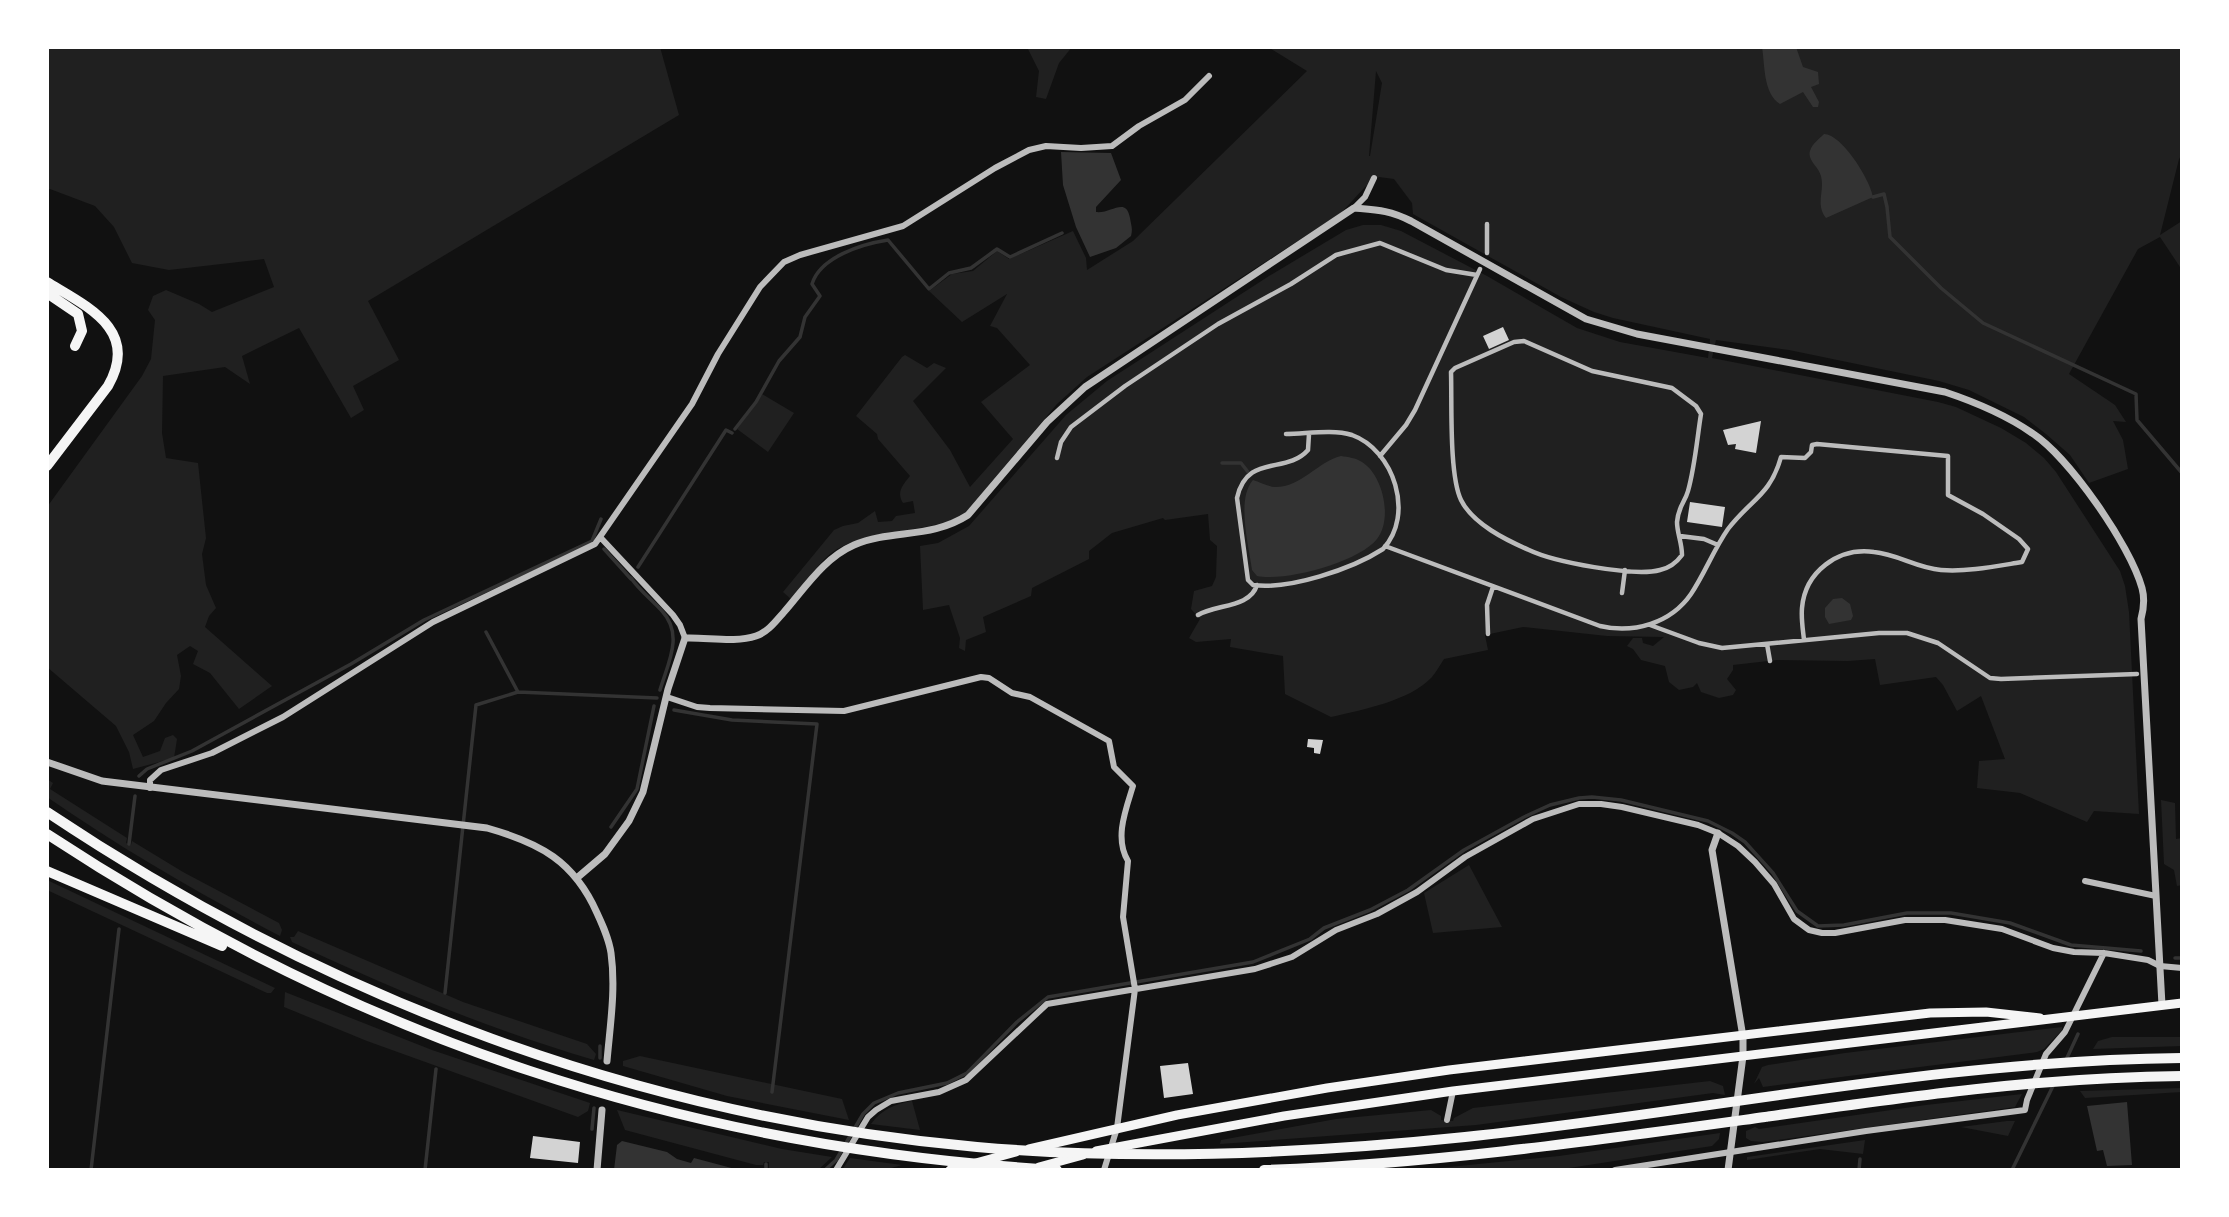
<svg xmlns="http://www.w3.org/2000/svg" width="2229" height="1217" viewBox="0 0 2229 1217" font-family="Karla,sans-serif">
<rect width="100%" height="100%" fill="#111"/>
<path fill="#202020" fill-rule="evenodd" d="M47 47H660L679 115 368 301 399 360 353 386 364 410 351 418 299 328 242 356 250 384 225 367 163 376 162 433 166 458 198 463 206 538 202 554 206 585 216 608 209 616 205 627 272 686 239 709 210 673 193 664 198 651 190 646 177 655 181 676 179 689 166 703 154 721 133 735 143 757 160 751 165 738 173 735 177 739 174 758 133 769 129 752 116 726 47 667V507L142 376 151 359 155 320 148 310 153 296 166 290 199 304 212 312 274 287 264 259 169 270 132 263 114 227 95 206 50 189 47 190Z
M1027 47H1072L1059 63 1046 99 1036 97 1039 71Z
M1268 47H2182V155L2179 159 2160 235 2182 221V270L2160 237 2138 249 2069 374 2115 405 2126 422 2113 421 2123 440 2128 469 2089 483 2070 455 2046 434 2024 417 1969 390 1939 381 1789 350 1716 340 1712 358 1938 402 1956 407 2001 428 2026 443 2044 458 2056 472 2120 571 2125 586 2129 612 2139 814 2094 811 2087 822 2020 793 1977 788 1979 761 2005 759 1981 696 1957 711 1943 685 1936 677 1880 685 1875 659 1848 661 1777 660 1733 665V670L1727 679 1736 690 1733 695 1719 698 1701 692 1697 683 1693 687 1679 690 1669 682 1665 666 1641 660 1633 649 1627 646 1633 638H1642L1643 643 1653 646 1664 637 1607 636 1523 627 1485 635 1488 650 1444 659C1440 665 1436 672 1432 677 1410 701 1361 710 1331 717L1285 694 1283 656 1230 647 1231 639 1196 642 1189 638 1200 619 1191 609 1194 591 1212 586 1216 577 1217 546 1210 540 1208 514 1165 520 1163 518 1112 533 1089 551V559L1032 588 1031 596 983 617 986 632 966 640 965 651 959 648 960 638 949 605 923 610 920 546 938 543 969 526 1066 415 1107 381 1269 276 1346 230 1363 225H1381L1401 231 1487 276 1577 328 1620 342 1708 358 1710 339 1613 318 1594 312 1561 297 1413 214 1412 203 1394 179 1379 177 1365 187 1341 213 1087 377 1057 404 964 515C924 535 865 527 830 554 816 566 804 585 792 600L783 592 834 530 843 526 858 523 875 511 878 522 892 521 896 516 915 513 913 501 903 503C896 492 903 485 910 476L878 439 877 434 856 416 902 357 905 355 927 368 934 363 946 368 913 401 950 450 970 487 1013 439 981 402 1030 365 997 328 990 326 1007 294 962 322 929 291 952 274 973 271 997 251 1009 259 1073 231 1086 258 1087 270 1133 241 1307 71ZM1376 71 1382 83 1370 156H1369Z
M762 394 794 413 768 452 737 429Z
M47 779 53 783 50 789 127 838 126 843 131 845 132 841 183 872 279 923 282 930 280 936C200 894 122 849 47 797Z
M2161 800 2175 803 2176 839 2182 838V885L2177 886 2174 870 2164 864Z
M1469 865 1502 927 1433 933 1424 893Z
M47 880 275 988 271 993H267L47 890Z
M298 931 463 1002 587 1044 596 1054 594 1060C489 1029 390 988 292 942L290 937H294Z
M285 992 432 1050 590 1103 588 1111 578 1117 367 1041 284 1007Z
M2062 1027V1030L2044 1049 2037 1052 1763 1087 1759 1078 1754 1084 1762 1067 1768 1065 1845 1053Z
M2112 1037H2182V1046L2093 1049 2098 1041Z
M640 1056 842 1099 849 1120 727 1096 623 1066V1061Z
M1710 1081 1723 1086 1725 1095 1713 1093 1476 1125 1220 1144 1221 1140 1336 1119 1431 1110 1441 1116V1120L1453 1121 1454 1118 1473 1108Z
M2182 1088V1092L2085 1098 2080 1091Z
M2022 1094 2015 1107 1763 1142 1751 1141 1746 1138V1131L1755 1127 1759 1129 1926 1105Z
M912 1101 920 1130 871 1124C882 1109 895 1104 912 1101Z
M617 1110 782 1149 832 1157 818 1170H769V1162H764L763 1165H756L625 1130Z
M2007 1121H2015L2008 1136 1961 1127Z
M1720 1133 1719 1139 1712 1146 1556 1170H1419L1559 1156Z
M1865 1140 1863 1154 1820 1149 1747 1160V1157Z
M850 1158 902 1165 884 1170H842Z"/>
<path fill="#333" d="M1762 47H1796L1803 67 1818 72 1819 84 1811 87 1819 102 1818 107H1813L1803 92 1780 104C1763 93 1765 65 1762 47Z
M1824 134C1842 134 1871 181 1873 197L1826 218C1815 204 1825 191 1821 176 1819 167 1807 160 1810 151 1812 144 1819 139 1824 134Z
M1061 152 1111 153 1121 180 1096 207V212C1111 214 1126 196 1130 218 1131 225 1133 228 1131 236L1116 248 1090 257 1076 227 1063 185Z
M1341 456C1348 457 1356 458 1362 462 1383 475 1393 519 1377 539 1359 562 1285 582 1257 576L1252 570C1249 546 1236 499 1253 480 1259 482 1267 486 1274 487 1301 488 1317 462 1341 456Z
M1842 598 1850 604 1853 616 1851 620 1829 624 1825 617V608L1833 599Z
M2127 1102 2132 1165 2107 1166 2103 1150 2097 1151 2087 1106Z
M622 1141 667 1152 677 1159 691 1163 694 1158 739 1170H614L617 1145Z"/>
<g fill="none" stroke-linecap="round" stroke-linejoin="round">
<path stroke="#333" stroke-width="3.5" d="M1873 197 1884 194 1887 207 1890 237 1941 288 1983 323 2136 394 2137 420 2182 473
M735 429 756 402 779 361 800 337 805 317 820 296 812 284C820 257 862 244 888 240L929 289 949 273 971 268 997 249 1010 257 1062 233
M1222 463H1241L1248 472
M604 549 631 579
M638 567 726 430 732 433
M631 578C639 590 652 600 662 611 684 635 668 663 660 690
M486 632 518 692 657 698
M674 710 732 720 817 724 772 1092
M139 776 147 769 192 751 351 664 424 620 592 541 601 519
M611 827 637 789 654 706
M129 844 135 796
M2175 958H2182
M445 993 476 705 518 692
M600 1058V1046
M2066 1060 2078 1034
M592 1129 594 1108
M91 1170 119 929
M425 1170 436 1069
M766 1170V1164
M825 1170 836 1160 863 1114 874 1103 898 1093 947 1083 967 1073 1017 1022 1048 997 1253 962 1310 939 1324 928 1370 910 1408 890 1464 850 1524 817 1550 805 1579 798 1592 797 1621 800 1708 821 1732 833 1745 842 1773 873 1797 911 1818 926 1844 925 1907 913H1951L2010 923 2071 945 2141 951
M1859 1170 1860 1159
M2012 1170 2053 1086"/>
</g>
<path fill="#d3d3d3" d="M1503 327 1509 340 1489 349 1483 336Z
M1761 421 1756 453 1735 449 1736 444 1728 445 1723 430Z
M1690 502 1725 507 1722 527 1687 522Z
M1308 739 1323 740 1320 754 1314 753V748L1307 747Z
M1188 1063 1193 1094 1164 1098 1160 1066Z
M533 1136 580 1142 578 1163 530 1158Z"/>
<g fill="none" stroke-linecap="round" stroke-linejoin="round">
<path stroke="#bcbcbc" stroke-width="4.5" d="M1487 253V224
M1524 341 1592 371 1672 388 1696 406 1701 414C1697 439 1695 466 1688 491 1685 502 1678 507 1677 522 1677 533 1682 543 1682 555 1677 562 1669 568 1660 570 1634 577 1554 562 1529 550 1506 540 1473 524 1461 500 1449 475 1452 403 1451 372L1455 368 1514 342Z
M1286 434C1306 434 1332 429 1352 435 1394 450 1415 515 1383 549 1352 569 1289 590 1253 585L1248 580 1237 498C1247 453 1286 475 1308 450L1309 434
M1380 456 1406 425 1415 410 1480 269
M1057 458 1061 442 1071 427 1125 386 1218 324 1291 284 1336 255 1380 243 1446 270 1477 275
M1680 536 1704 539 1718 545
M1385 546 1600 626C1634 634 1671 623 1691 594 1705 573 1714 549 1728 529 1751 499 1770 496 1781 457L1805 458 1811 452 1812 445 1817 444 1948 456V495L1983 514 2019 539 2028 549 2022 562 2016 563C1992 567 1965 572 1941 570 1917 568 1897 554 1874 552 1838 547 1805 572 1802 608 1801 619 1803 630 1804 640
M1622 593 1625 570
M1198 615C1216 604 1250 608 1257 585
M1650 625 1699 643 1722 648 1879 633H1907L1938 643 1990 678 2001 679 2137 674
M1488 634 1487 605 1493 587
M1767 644 1770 661"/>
<path stroke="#bcbcbc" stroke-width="6" d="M1354 208 1365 197 1374 178
M601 538 673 615 680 625 685 638
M667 697 697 707 710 708 844 711 981 677 989 678 1012 693 1030 697 1109 741 1114 767 1133 786C1126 809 1114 838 1128 861L1123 917 1135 989 1117 1128 1104 1170
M150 788V780L161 770 212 753 283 717 433 622 595 544 692 404 718 354 760 287 784 262 800 255 903 226 995 168 1029 150 1046 146 1081 148 1112 146 1139 126 1185 100 1209 76
M2085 881 2156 896
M1447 1120 1453 1091
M836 1170 868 1117 876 1110 891 1101 939 1092 966 1080 1047 1004 1255 969 1292 957 1336 930 1377 914 1417 892 1465 857 1533 819 1579 804H1601L1622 807 1698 825 1718 833 1738 846 1755 862 1774 884 1794 919 1809 930 1822 933H1835L1905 920H1945L2002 929 2053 948 2074 952 2104 953 2148 960 2160 966 2182 968
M1615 1170 1866 1131 2025 1110 2027 1100 2046 1054 2065 1032 2104 953"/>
<path stroke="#bcbcbc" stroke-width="7" d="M47 762 102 781 487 828C540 843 574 861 597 913 603 926 609 939 611 953 616 989 610 1026 607 1061
M1718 833 1712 850 1743 1037V1056L1728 1170
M578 877 605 854 629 821 643 792 668 689 685 638C707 637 735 643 756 636 768 632 776 621 784 612 805 588 824 558 854 545 892 529 931 539 968 515L1047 422 1085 387 1354 208C1377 210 1389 210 1411 221L1586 319 1637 334 1945 392C1975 402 2006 415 2032 433 2069 457 2130 545 2142 588 2145 599 2144 608 2141 619L2162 1005
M597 1170 602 1110"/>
<path stroke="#f5f5f5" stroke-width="9" d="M1029 1149 1177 1115 1327 1088 1449 1070 1930 1013 1986 1012 2040 1018
M1096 1151 1284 1116 1453 1091 2182 1003
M1039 1167 1083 1155
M950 1170 1016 1152"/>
<path stroke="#f5f5f5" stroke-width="10" d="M47 282C88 307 140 330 108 386L47 466
M47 293 78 314 82 331 75 346
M47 812C327 999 641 1117 977 1147 1139 1161 1303 1154 1465 1137 1704 1112 1941 1060 2182 1058
M47 834C359 1039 684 1148 1057 1170
M47 871 222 946
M1264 1170C1432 1164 1599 1140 1765 1117 1904 1097 2042 1077 2182 1076"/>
</g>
<rect width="2229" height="1217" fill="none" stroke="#ffffff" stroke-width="98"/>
</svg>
